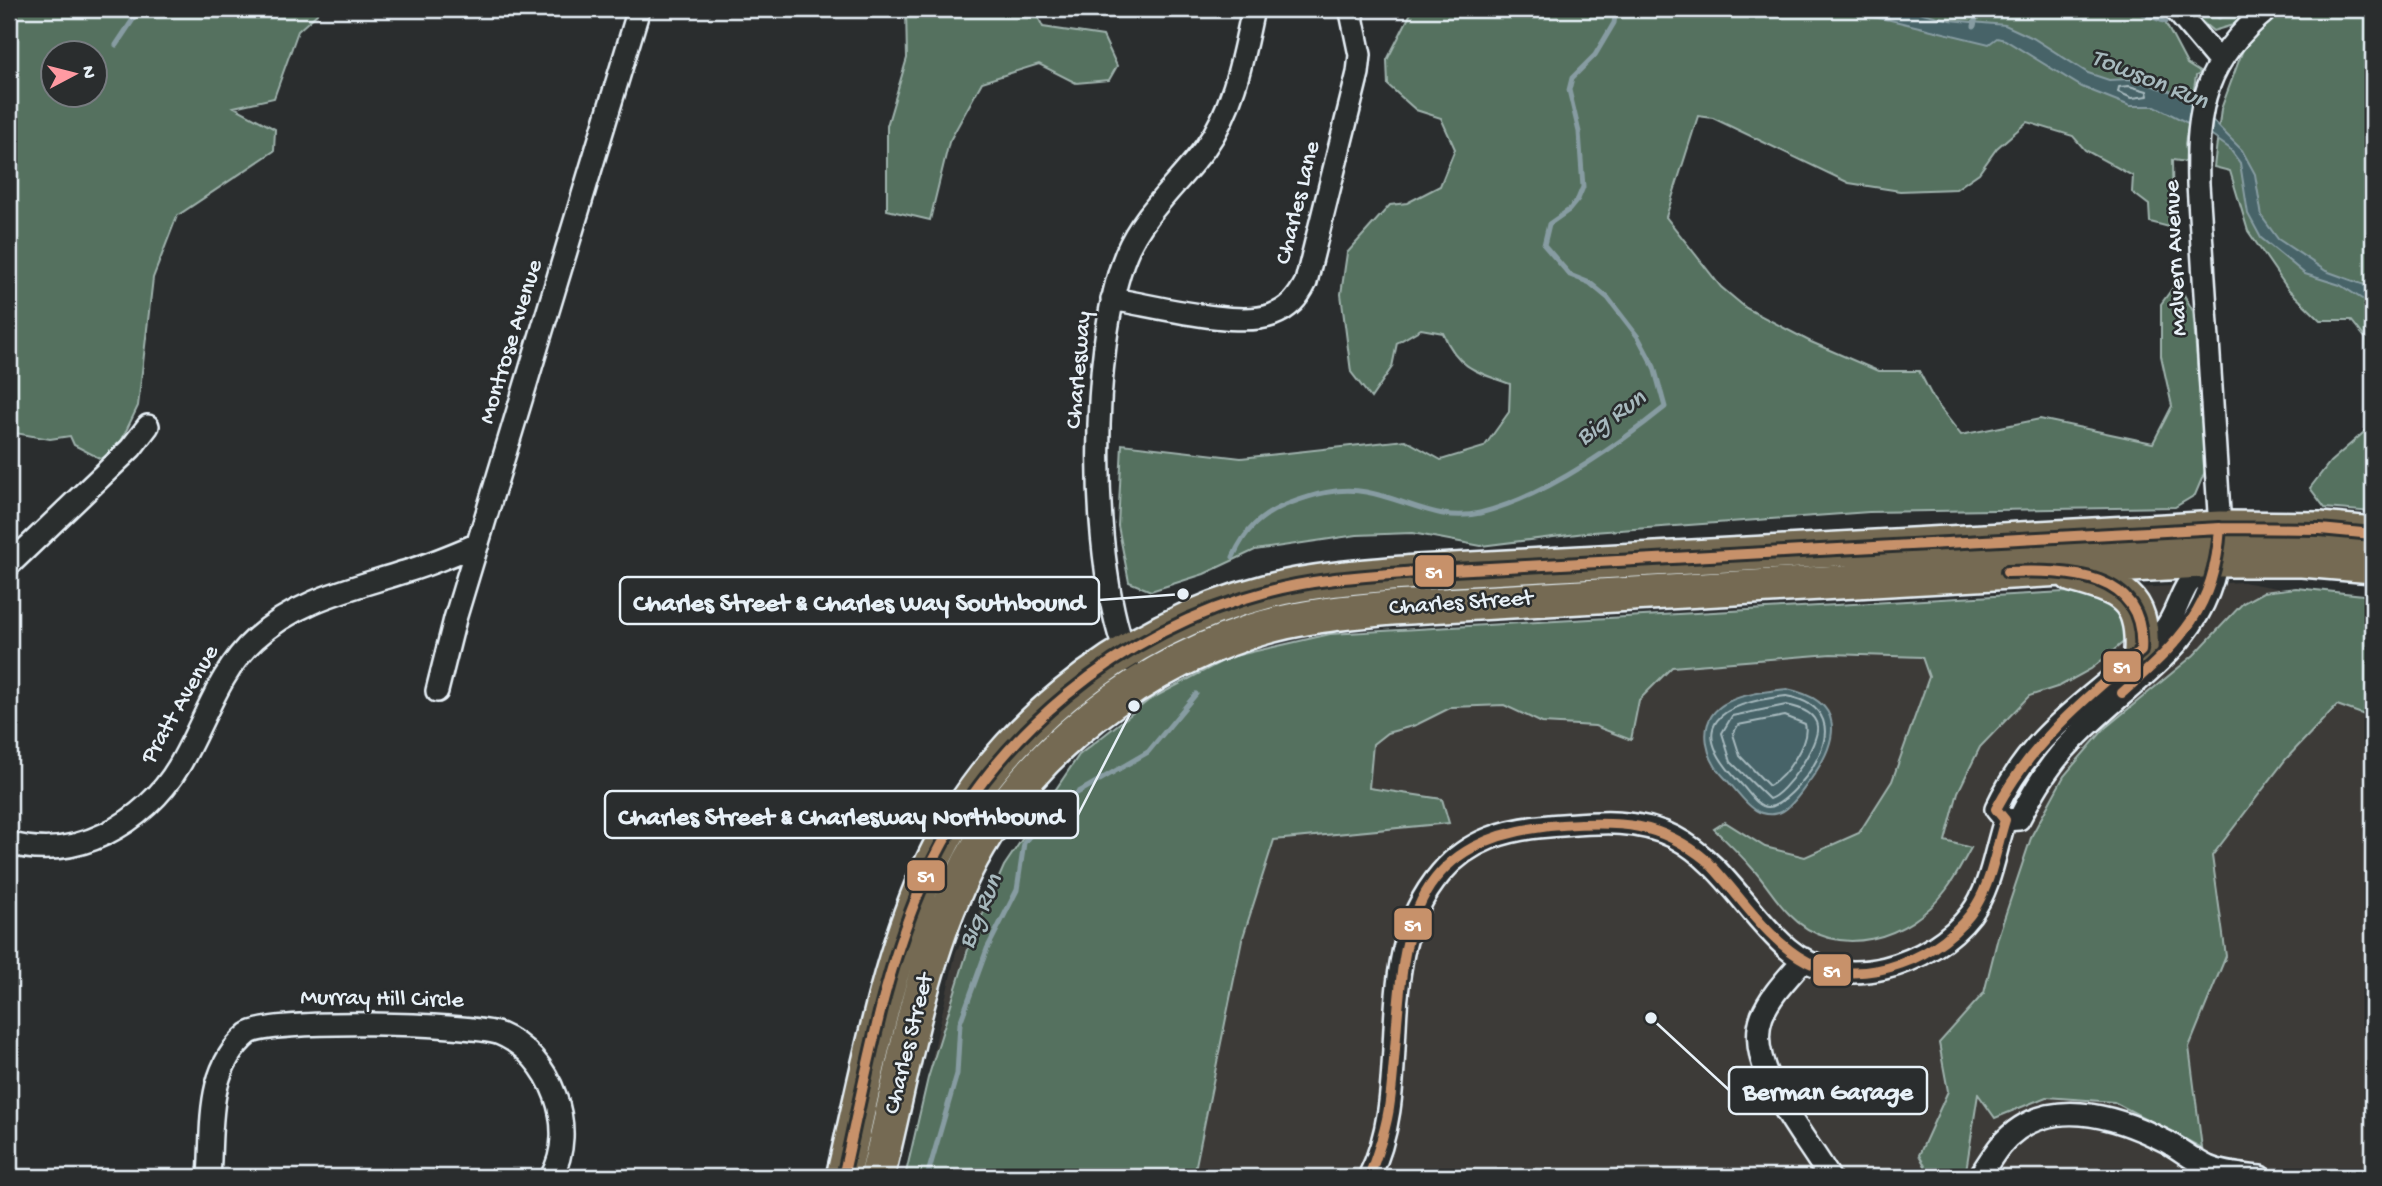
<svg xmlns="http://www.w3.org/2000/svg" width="2382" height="1186" viewBox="0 0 2382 1186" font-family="'Gochi Hand',sans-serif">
<rect width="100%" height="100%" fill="#2a2d2e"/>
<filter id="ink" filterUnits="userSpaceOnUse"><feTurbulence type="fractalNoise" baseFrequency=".0143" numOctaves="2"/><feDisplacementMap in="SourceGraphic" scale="14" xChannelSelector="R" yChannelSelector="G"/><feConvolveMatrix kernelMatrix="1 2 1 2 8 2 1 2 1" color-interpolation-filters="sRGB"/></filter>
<g filter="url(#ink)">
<path fill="#3d3b38" d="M2242 582 2373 605V1177H905L956 952 1004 866 1079 755 1149 700 1330 634Z"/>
<path fill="#55715f" stroke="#9eb1ac" stroke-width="2" fill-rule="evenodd" d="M9 9H318L317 14 298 31 274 98 234 107 275 129 274 151 177 216 153 278 138 406 115 454 101 459 74 445 70 436 50 439 9 432ZM52 52H94V94H52Z
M906 9H1034L1043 27 1103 36 1117 66 1109 80 1076 83 1039 64 982 82 949 142 930 220 887 210V126L907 58Z
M1413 9H2158L2187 64 2201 73 2196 76 2185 144 2187 162 2172 160 2173 228 2150 222 2149 205 2132 192 2133 176 2085 150 2073 136 2027 122 1997 148 1979 173 1956 189 1900 191 1849 183 1713 118 1698 116 1666 217 1721 287 1746 308 1811 342 1878 371H1919L1934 400 1961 435 2040 419 2153 443 2172 406 2161 356V304L2177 282 2193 311 2206 469 2195 495 2175 507 1869 512 1593 532 1481 546 1412 533 1357 535 1255 550 1204 574 1151 591 1129 582 1118 526 1122 444 1241 458 1405 440 1441 460 1484 447 1509 412 1510 384C1476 372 1458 368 1443 333L1421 329 1397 343 1392 367 1371 398 1351 372 1341 294 1347 253 1390 205 1407 203 1440 186 1455 149 1441 118 1416 110 1388 85 1387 60Z
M2187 9H2251L2233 25 2213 31Z
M2282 9H2373V512L2325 508 2310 488 2330 462 2370 427 2371 393 2366 339 2351 320H2320L2288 289 2248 231 2230 171 2214 167 2221 109 2244 47Z
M2296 588 2373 596V718L2337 705 2286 759 2212 856 2226 956 2189 1047 2202 1148 2114 1102 2046 1097 1995 1118 1978 1094 1965 1177H1931L1919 1155 1948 1091 1939 1043 1984 993 1998 937 2032 835 2064 776 2105 728 2194 655 2243 603 2263 592Z
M2064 592 2100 596 2123 611 2126 640 2091 669 2060 686 2029 696 1980 747 1958 792 1945 841 1971 848C1963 862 1956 877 1946 890 1910 939 1836 963 1789 914 1775 900 1765 882 1752 868 1740 854 1727 842 1714 829L1725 822 1765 847 1805 857 1859 833 1892 781 1929 677 1922 657 1831 654 1672 667 1639 700 1631 740 1595 726 1542 723 1504 705 1452 707 1416 725 1387 733 1373 744 1369 788 1442 799 1449 823 1274 840 1242 940 1194 1175 905 1177 928 1078 970 943 1004 866 1079 755 1149 700 1230 657 1330 634Z"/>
<path fill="#466468" stroke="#879ca2" stroke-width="2" d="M1845 9H1907L1950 20 2005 25 2033 38 2088 73 2109 80 2130 79 2176 93 2212 120 2242 150 2255 174 2262 217 2278 239 2326 271 2373 288V306L2340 285 2305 274 2261 238 2248 214 2240 163 2229 148 2209 134 2155 106H2130L2082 87 2005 40 1997 38 1989 44Z
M1787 689C1845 701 1840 738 1811 779 1803 789 1794 805 1783 811 1776 815 1769 815 1762 813 1749 810 1734 787 1724 777 1715 768 1709 756 1707 744 1699 697 1753 693 1787 689Z"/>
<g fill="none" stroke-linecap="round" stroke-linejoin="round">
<path stroke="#a7b9be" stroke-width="2" d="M2129 86 2147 91 2148 96 2132 98 2118 92 2119 87Z
M1786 696C1874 712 1788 809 1768 807 1757 807 1748 791 1741 784 1682 724 1722 703 1786 696Z
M1786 705C1797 707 1815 712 1817 726 1820 743 1786 794 1769 799L1731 762 1722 733 1732 716Z
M1785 716 1805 724C1810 742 1785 778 1769 786L1740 756 1733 734 1738 725Z"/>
<path stroke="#879ca2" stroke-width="5" d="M1835 9 1887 18
M2131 9 2166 22
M2219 17 2235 9
M1974 26 1978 9
M116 45 140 9
M1233 557C1245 530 1260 515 1288 504 1314 494 1339 487 1366 492 1406 499 1439 523 1480 513 1544 497 1614 448 1665 407L1654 367 1638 337 1608 298 1590 283 1570 275 1544 245 1549 224 1569 210 1578 199 1583 187 1579 132 1569 90 1572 78 1595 55 1614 23 1616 9
M927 1177 957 1074 960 1023 987 949 1017 890 1024 843 1041 821 1072 796 1148 752 1196 694"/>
<defs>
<path id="street" d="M2175 9 2218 60
M1112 299C1151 305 1237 328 1272 315 1289 309 1298 298 1306 282L1358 73 1360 55 1351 12
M9 565 131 448 148 426
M1129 661C1089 571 1089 345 1126 254 1143 213 1179 183 1205 148 1234 108 1243 56 1253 9
M437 691 455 619 639 9
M2005 820 2019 819C2035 788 2052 760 2077 736 2144 668 2219 636 2220 528L2198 184C2196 105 2205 60 2268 9
M2005 820 1996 809C2037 721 2102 697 2163 631 2175 618 2178 599 2188 584 2195 576 2209 568 2218 561
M9 843C74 863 145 824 179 766 204 724 218 672 255 639 297 600 351 589 404 572 429 565 454 554 478 544
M1804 959C1789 977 1771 994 1762 1016 1743 1067 1805 1135 1829 1177
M209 1177C213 1127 205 1070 248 1034 268 1018 472 1023 500 1034 551 1055 579 1129 551 1177
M1369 1177C1417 1082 1367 959 1441 873 1469 840 1507 829 1549 826 1592 823 1635 817 1674 837 1722 862 1748 914 1787 948 1841 996 1932 965 1971 914 1991 888 1995 850 2005 820
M1979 1177C1986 1167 1992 1156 2000 1146 2044 1093 2115 1115 2167 1142 2181 1150 2193 1160 2208 1167 2224 1174 2243 1175 2260 1177"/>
<path id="primary" d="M2072 575C2120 588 2144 596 2141 651
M843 1177C866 1080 886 967 926 876 987 736 1122 628 1269 591 1317 579 1368 576 1417 572L2220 528 2320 529 2373 534
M877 1177C900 1086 916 984 953 897 1007 769 1121 674 1252 631 1298 616 1345 612 1392 608L2219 560H2302L2373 566"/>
</defs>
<use href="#street" stroke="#e8f1f8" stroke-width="26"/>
<use href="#primary" stroke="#e8f1f8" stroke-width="38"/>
<use href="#street" stroke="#2a2d2e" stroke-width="21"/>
<use href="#primary" stroke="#746b52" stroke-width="33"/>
<defs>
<path id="bus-1" d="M2122 693C2181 640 2214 611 2220 528
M2005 820 1996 809C2031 743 2085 698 2141 651 2147 571 2067 570 2007 572
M843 1177C866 1077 883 970 926 876 991 735 1120 630 1270 591 1318 578 1368 576 1417 572L2220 528 2320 529 2373 534
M1369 1177C1378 1152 1387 1127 1390 1101 1407 966 1381 838 1562 825 1620 821 1660 822 1706 860 1739 893 1766 940 1808 962 1863 991 1945 956 1976 906 1992 880 1996 848 2005 820"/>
</defs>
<use href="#bus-1" stroke="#2a2d2e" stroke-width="16"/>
<use href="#bus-1" stroke="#c7916a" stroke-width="10"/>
</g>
</g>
<g text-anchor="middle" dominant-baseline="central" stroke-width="5" stroke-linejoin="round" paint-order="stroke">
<g font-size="24" fill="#e8f1f8" stroke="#2a2d2e">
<text transform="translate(1299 203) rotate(-76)">Charles Lane</text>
<text transform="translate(2177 258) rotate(-93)">Malvern Avenue</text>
<text transform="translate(512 342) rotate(-73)">Montrose Avenue</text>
<text transform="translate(1080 370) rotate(-85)">Charlesway</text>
<text transform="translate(1461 604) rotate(-4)">Charles Street</text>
<text transform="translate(181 705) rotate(-60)">Pratt Avenue</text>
<text transform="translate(382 1000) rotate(1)">Murray Hill Circle</text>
<text transform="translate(910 1044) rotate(-76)">Charles Street</text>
</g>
<g font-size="26" font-style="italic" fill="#a7b9be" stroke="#2a2d2e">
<text transform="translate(2149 81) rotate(22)">Towson Run</text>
<text transform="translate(1612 419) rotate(-35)">Big Run</text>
<text transform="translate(982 912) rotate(-67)">Big Run</text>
</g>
</g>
<path fill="none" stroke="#e8f1f8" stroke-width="2.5" d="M1183 594L1099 600M1134 706L1078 815M1651 1018L1729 1090"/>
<g fill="#e8f1f8" stroke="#2a2d2e" stroke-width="2.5">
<circle cx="1183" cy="594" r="7"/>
<circle cx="1134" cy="706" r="7"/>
<circle cx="1651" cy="1018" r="7"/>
</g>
<g fill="#2a2d2e" stroke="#e8f1f8" stroke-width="2.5">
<rect x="620" y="577" width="479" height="47" rx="7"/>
<rect x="605" y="791" width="473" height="47" rx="7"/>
<rect x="1729" y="1067" width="198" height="47" rx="7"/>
</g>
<g font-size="26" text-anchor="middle" font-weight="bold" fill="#e8f1f8">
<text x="859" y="610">Charles Street &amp; Charles Way Southbound</text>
<text x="841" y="824">Charles Street &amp; Charlesway Northbound</text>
<text x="1828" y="1099">Berman Garage</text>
</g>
<g stroke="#2a2d2e" stroke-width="2.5">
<rect x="1414" y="554" width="41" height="34" rx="7" fill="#c7916a"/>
<rect x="2102" y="650" width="40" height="33" rx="7" fill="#c7916a"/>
<rect x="906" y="859" width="40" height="33" rx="7" fill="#c7916a"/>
<rect x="1393" y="907" width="40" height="34" rx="7" fill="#c7916a"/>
<rect x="1812" y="953" width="40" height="34" rx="7" fill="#c7916a"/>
</g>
<g font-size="19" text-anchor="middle" font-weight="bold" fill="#fff">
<text x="1434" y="578">51</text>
<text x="2122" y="673">51</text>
<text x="926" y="882">51</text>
<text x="1413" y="931">51</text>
<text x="1832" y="977">51</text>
</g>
<rect width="2382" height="1186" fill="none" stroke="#2a2d2e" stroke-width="35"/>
<rect x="18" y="18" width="2347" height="1151" fill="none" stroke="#e8f1f8" stroke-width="2.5" filter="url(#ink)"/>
<g transform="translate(74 74) rotate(83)"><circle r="33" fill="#2a2d2e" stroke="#767b7f" stroke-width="2"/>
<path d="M0-5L12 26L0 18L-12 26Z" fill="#ff9aa2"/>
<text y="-10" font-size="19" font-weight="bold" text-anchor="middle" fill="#e8f1f8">N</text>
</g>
</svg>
